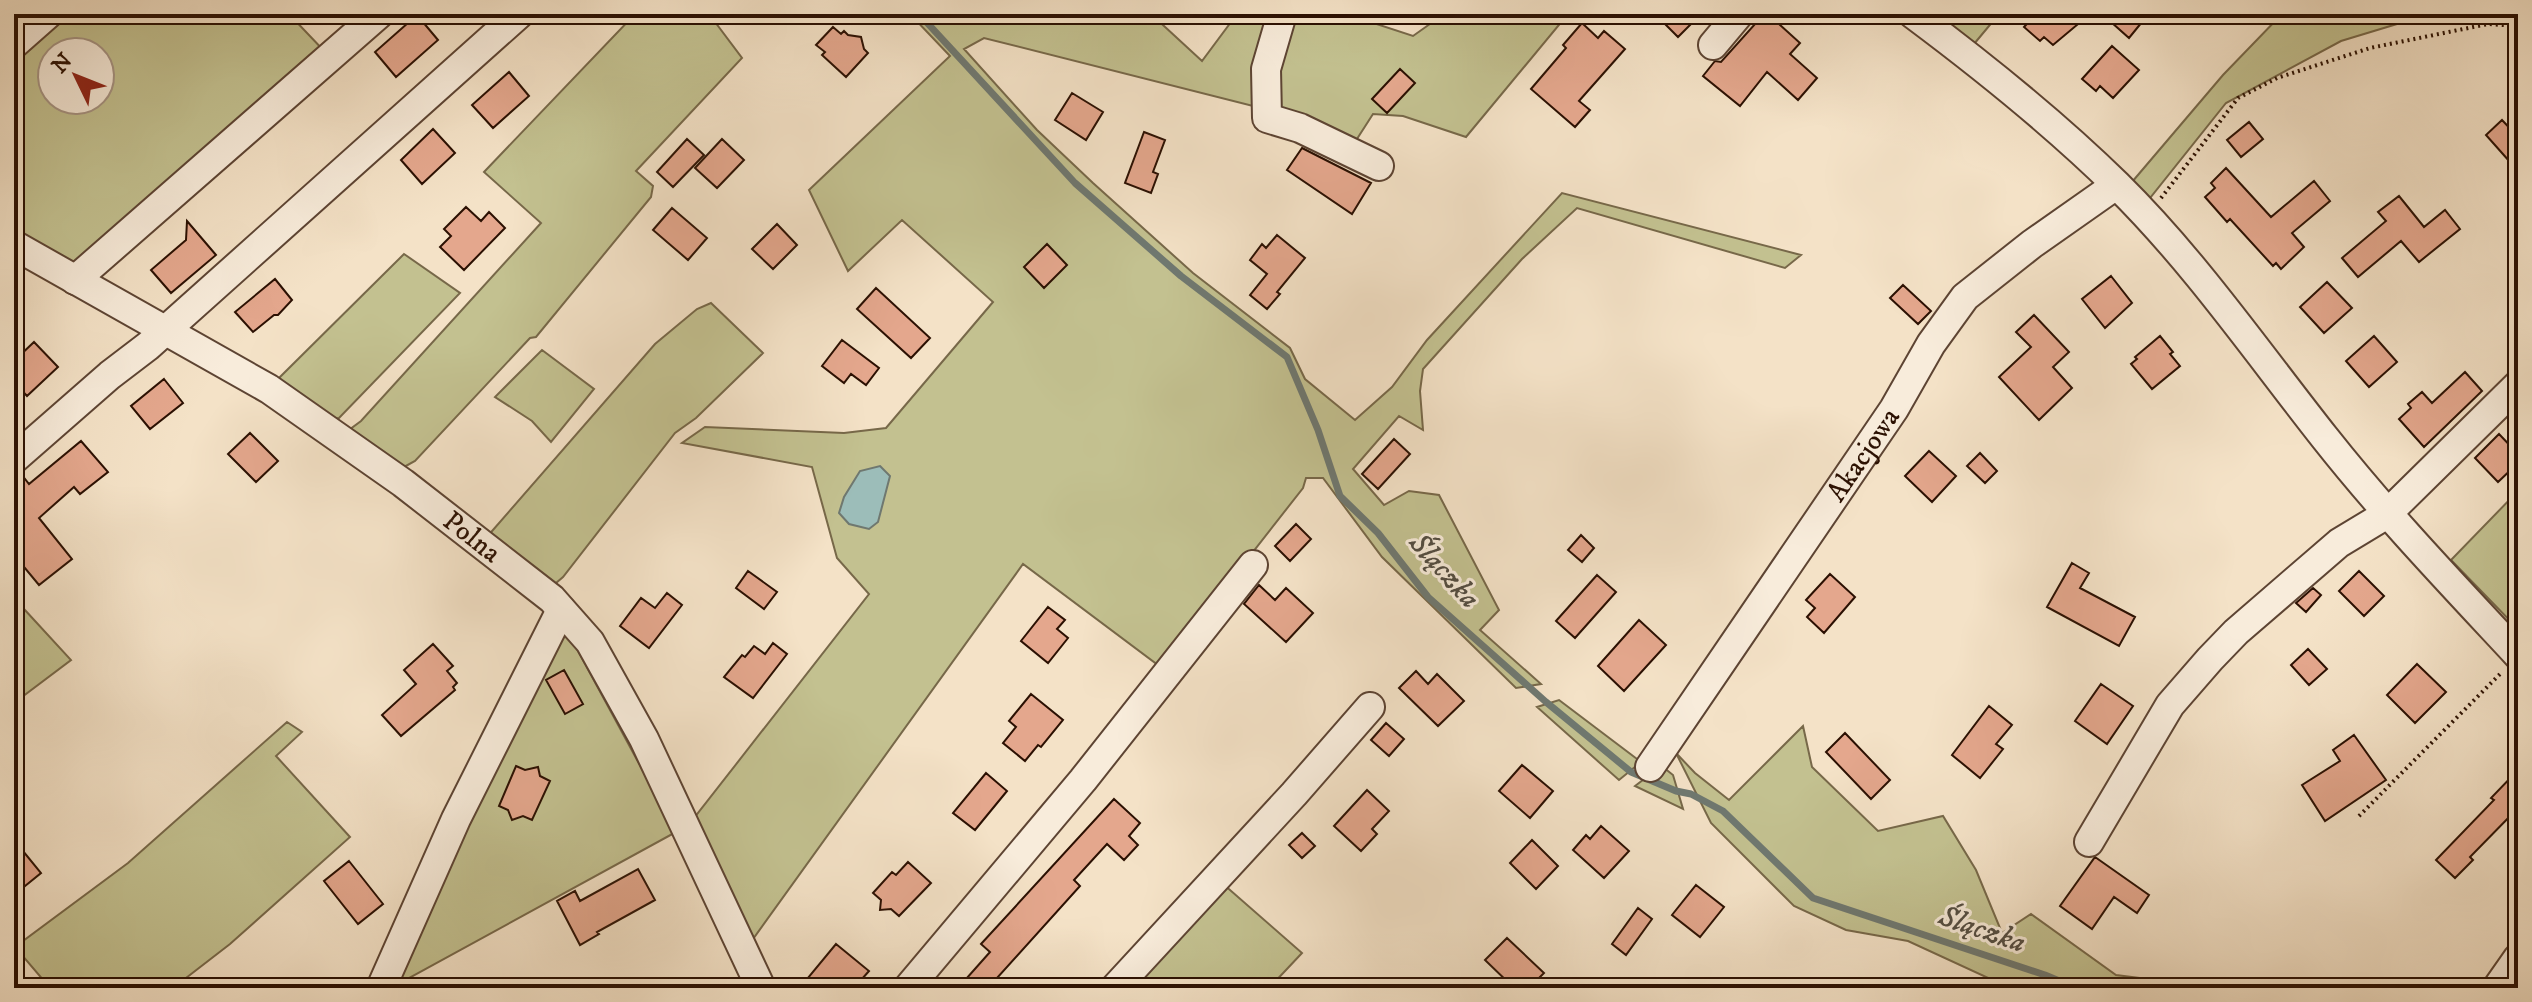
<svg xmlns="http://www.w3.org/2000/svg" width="2532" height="1002" viewBox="0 0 2532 1002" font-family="'IM FELL DW Pica',serif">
<rect width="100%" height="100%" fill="#f4e2c7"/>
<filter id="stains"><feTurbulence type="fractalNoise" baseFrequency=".0025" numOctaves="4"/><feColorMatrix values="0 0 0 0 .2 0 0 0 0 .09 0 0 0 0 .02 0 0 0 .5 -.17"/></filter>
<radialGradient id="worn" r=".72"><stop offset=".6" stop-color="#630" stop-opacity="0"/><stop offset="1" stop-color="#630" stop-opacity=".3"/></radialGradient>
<path fill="#c3c190" stroke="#776849" stroke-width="2" fill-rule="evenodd" d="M62 14H289L326 53 81 264H64L14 236V55ZM52 52H100V100H52Z
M635 14H709L742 58 636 171 653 186 651 197 536 337 530 338 415 461 404 467 345 433 361 421 541 223 484 172Z
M910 14H1151L1202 61 1237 14H1266L1257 107 984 38 964 49 1037 130 1093 183 1193 273 1290 348 1305 379 1355 420 1392 387 1427 340 1562 193 1801 255 1785 268 1577 208 1522 259 1423 369 1420 391 1423 430 1399 416 1353 469 1384 505 1409 491 1439 495 1499 610 1480 630 1541 684 1516 688 1382 557 1323 478H1306L1303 488 1162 668 1023 564 748 946 691 822 869 594 837 558 812 467 682 443 705 427 844 433 886 428 993 302 902 220 848 271 809 190 950 56Z
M1290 14H1346L1413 36 1444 14H1568L1466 137 1403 116 1373 114 1355 142 1279 113 1274 82Z
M1935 14H1999L1974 44Z
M2324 14H2430L2341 41 2226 103 2150 198 2132 182 2223 75 2279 17H2320Z
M404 254 460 293 339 418 325 419 275 382Z
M711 303 763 353 696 418 675 433 563 577 556 583 544 585 486 538 655 344 697 309Z
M542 350 594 389 551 442 532 421 495 397Z
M2518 491V629L2451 560Z
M24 609 71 660 14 703V617Z
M570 636 676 832 391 988 554 639Z
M1559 700 1641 762 1619 780 1537 707Z
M287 722 302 732 276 756 350 837 230 944 173 988H50L15 947 128 863Z
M1803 726 1812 767 1878 831 1943 816 1976 870 2002 933 2031 914 2116 975 2219 988H2000L1997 982 1908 941 1846 930 1794 906 1711 823 1676 753 1695 773 1729 800Z
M1658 763 1673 775 1683 809 1635 786 1652 773Z
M1222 883 1302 953 1269 988H1123Z"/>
<path fill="#9cbdb9" stroke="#6f7870" stroke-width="2" d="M880 466 890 476 878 522 869 529 849 524 839 513 844 497 860 471Z"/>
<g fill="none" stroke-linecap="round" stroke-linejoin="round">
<path stroke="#6f7870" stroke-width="7" d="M919 14 1075 183 1181 276 1287 357 1318 430 1340 496 1378 533 1428 597 1546 702 1631 772 1676 791 1691 794 1723 811 1813 898 2045 975 2076 988"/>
</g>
<path fill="#e4a78d" stroke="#2b1002" stroke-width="2" d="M1655 14H1701L1678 37Z
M1764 14H1768L1800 43 1790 54 1817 78 1798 100 1767 72 1740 106 1703 76 1715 61 1721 62Z
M2036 14H2090L2053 45 2044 37 2040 41 2024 27Z
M2102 14H2133L2142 22 2129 38Z
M417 15 438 40 396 77 375 52Z
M1582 23 1598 38 1604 31 1625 49 1579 101 1590 110 1575 127 1531 89 1566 48 1563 45Z
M833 27 841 34 844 31 848 35 861 37 864 49 868 53 846 77 822 55 825 52 816 45Z
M2112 46 2139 70 2113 98 2100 86 2096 91 2082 79Z
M1400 69 1415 83 1387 113 1372 99Z
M509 72 529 96 493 128 472 105Z
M1072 93 1103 112 1086 140 1055 120Z
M2502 120 2518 137V171L2486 135Z
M2249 122 2263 139 2241 157 2227 140Z
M433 129 455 153 422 184 401 160Z
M1144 132 1165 140 1153 172 1158 174 1151 193 1125 183Z
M687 139 704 155 673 187 657 172Z
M722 139 744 160 717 188 695 168Z
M1302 148 1371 183 1352 214 1287 170Z
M2226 168 2271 217 2314 181 2330 201 2292 233 2304 247 2281 269 2276 263 2273 266 2230 219 2227 222 2205 197 2215 188 2211 183Z
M2399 196 2424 227 2445 210 2460 229 2419 262 2401 241 2358 277 2342 258 2386 221 2378 212Z
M466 207 481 221 489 212 505 228 464 270 440 247 451 236 444 229Z
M672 208 707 238 688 260 653 230Z
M187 221 216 255 171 293 151 270 186 240Z
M777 224 797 245 773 269 752 249Z
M1277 235 1305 258 1277 292 1280 294 1267 309 1250 295 1267 274 1250 260 1262 244 1266 248Z
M1047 244 1067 265 1044 288 1024 267Z
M2111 276 2132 303 2105 328 2082 299Z
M275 279 292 300 278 315H274L253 332 235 312Z
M2327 282 2352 308 2324 333 2300 307Z
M1903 285 1931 311 1918 324 1890 298Z
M876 288 930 338 911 358 857 309Z
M2034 315 2069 352 2053 367 2072 388 2039 420 1999 377 2031 347 2016 332Z
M2160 336 2173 352 2170 354 2180 366 2152 389 2131 364 2137 359 2135 357Z
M2374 336 2397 362 2369 387 2346 361Z
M842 340 879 368 866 385 851 374 844 383 822 366Z
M34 342 58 367 27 396 14 382V361Z
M2465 372 2482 391 2424 447 2399 419 2411 408 2408 404 2422 392 2432 403Z
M164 379 183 403 150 429 131 406Z
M250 433 278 461 256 482 228 454Z
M2499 434 2518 454V463L2498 482 2475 458Z
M1394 439 1410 454 1378 489 1362 474Z
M81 441 108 472 80 494 74 487 39 518 72 559 39 585 14 555V489L25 479 29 484Z
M1929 451 1956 476 1932 502 1905 476Z
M1980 453 1997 471 1985 483 1967 466Z
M1296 524 1311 539 1290 561 1275 546Z
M1581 535 1594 548 1582 562 1568 550Z
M2072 563 2089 573 2080 588 2135 617 2119 646 2047 607Z
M748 571 777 592 764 609 736 588Z
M2359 571 2384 596 2364 616 2339 591Z
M1830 574 1855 597 1824 633 1807 617 1815 608 1806 600Z
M1597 575 1616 592 1575 638 1556 621Z
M1259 585 1275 600 1286 588 1313 613 1286 642 1244 604Z
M2313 588 2321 595 2306 612 2296 603Z
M667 593 682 605 649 648 620 626 641 598 655 608Z
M1048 607 1065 620 1057 629 1068 638 1048 663 1021 641Z
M1639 620 1666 645 1624 691 1598 666Z
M773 643 787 654 753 698 724 677 742 655 745 657 754 646 765 654Z
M433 644 453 666 447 671 457 683 453 687 455 690 401 736 382 715 416 684 404 670Z
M2308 649 2327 669 2309 685 2291 665Z
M2417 664 2446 692 2415 723 2387 695Z
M564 670 583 704 565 714 546 680Z
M1416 671 1428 684 1437 674 1464 701 1438 726 1399 688Z
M2101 684 2133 706 2107 744 2075 721Z
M1031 694 1063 720 1041 747 1038 745 1025 761 1003 743 1016 727 1009 721Z
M1989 706 2012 725 1996 744 2003 749 1980 778 1952 755Z
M1386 723 1404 739 1389 756 1371 740Z
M1845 733 1890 780 1871 799 1826 752Z
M2354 735 2386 780 2325 821 2302 785 2340 761 2333 750Z
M1522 765 1553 791 1530 818 1499 791Z
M516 766 525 770 538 767 540 776 550 781 532 820 523 816 512 820 508 810 499 806Z
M2518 770V808L2470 857 2473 860 2455 878 2436 860 2494 800 2491 798Z
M986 773 1007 791 975 830 953 813Z
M1367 790 1389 811 1372 829 1377 834 1361 851 1334 826Z
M1114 799 1140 823 1129 836 1138 845 1124 860 1107 844 1074 880 1080 886 988 988H958L990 952 981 944Z
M1601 826 1629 851 1604 878 1573 850 1586 835 1590 839Z
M1302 833 1315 846 1302 858 1289 845Z
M14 840 41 873 14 895Z
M1532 840 1558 866 1536 889 1510 863Z
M2095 857 2149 895 2137 913 2114 897 2092 929 2060 906Z
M349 861 383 904 358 924 324 881Z
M908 862 931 883 899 916 891 909 880 910 881 900 873 893 892 872 896 875Z
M638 869 655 900 597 932 599 934 580 945 557 901 575 891 580 901Z
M1696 885 1724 907 1700 937 1672 915Z
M1638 908 1652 919 1626 955 1612 944Z
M1507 938 1544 973 1529 988H1514L1485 960Z
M836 944 869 971 854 988H818L807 979Z"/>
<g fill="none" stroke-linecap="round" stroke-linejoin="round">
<defs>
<g id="minor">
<path d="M1282 14 1266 69 1267 118 1300 128 1379 166"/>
<path d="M1913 14C1984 67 2054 123 2117 185 2195 262 2257 352 2325 438 2385 514 2452 584 2518 655"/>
<path d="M14 44 48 14"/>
<path d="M1713 45 1739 14"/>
<path id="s1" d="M14 245 269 389 403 483 552 599 590 642 644 739 761 988"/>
<path d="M75 280 379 14"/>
<path d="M14 459 110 375 148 346 519 14"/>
<path id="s2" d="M1650 767 1894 409 1931 344 1965 297 2032 244 2116 185"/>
<path d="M2089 842 2170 705 2210 659 2236 632 2339 543 2387 514 2518 385"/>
<path d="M381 988 456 819 561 610"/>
<path d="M908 988 1083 780 1253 565"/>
<path d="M1115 988 1294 794 1370 707"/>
<path d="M2497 988 2518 958"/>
</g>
</defs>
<use href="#minor" stroke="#5d4433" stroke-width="32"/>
<path stroke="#2b1002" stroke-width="4" stroke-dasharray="2 4" stroke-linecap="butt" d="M2161 198 2238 98 2277 78 2370 48 2488 24 2518 26
M2359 816 2501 673"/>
<use href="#minor" stroke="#f8ecdb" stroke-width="28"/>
</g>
<g text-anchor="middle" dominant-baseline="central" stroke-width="6" stroke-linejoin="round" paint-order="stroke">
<g font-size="28" fill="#2b1002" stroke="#f8ecdb">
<text stroke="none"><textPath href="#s2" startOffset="378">Akacjowa</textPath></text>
<text stroke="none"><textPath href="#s1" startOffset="544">Polna</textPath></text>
</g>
<g font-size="30" font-style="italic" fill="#534d42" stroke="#f8ecdb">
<text transform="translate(1444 571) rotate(48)">Ślączka</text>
<text transform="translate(1982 930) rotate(19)">Ślączka</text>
</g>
</g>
<rect width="2532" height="1002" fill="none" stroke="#f4e2c7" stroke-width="48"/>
<rect x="16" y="16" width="2500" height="970" fill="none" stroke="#2b1002" stroke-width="4"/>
<rect x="24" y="24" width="2484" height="954" fill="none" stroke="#2b1002" stroke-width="2"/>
<g transform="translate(76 76) rotate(313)"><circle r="38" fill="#f8ecdb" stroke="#a69484" stroke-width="2"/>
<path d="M0-6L14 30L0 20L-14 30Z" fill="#8f2418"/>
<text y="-12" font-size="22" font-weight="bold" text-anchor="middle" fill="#2b1002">N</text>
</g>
<rect width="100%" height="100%" filter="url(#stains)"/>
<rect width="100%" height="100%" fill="url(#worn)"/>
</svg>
